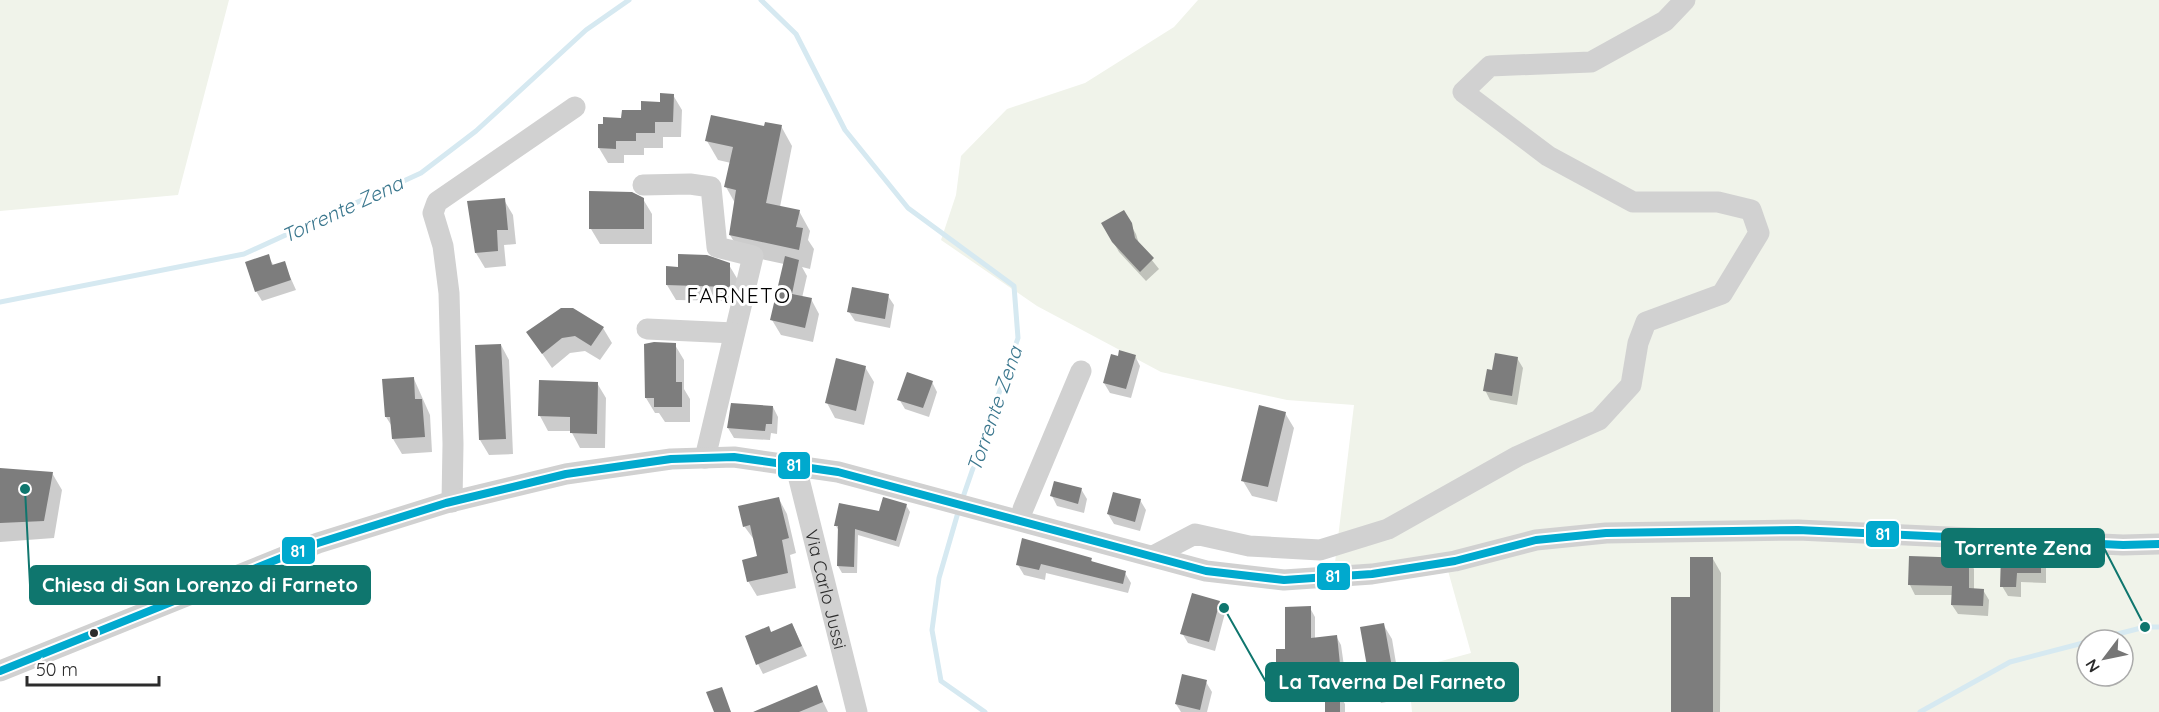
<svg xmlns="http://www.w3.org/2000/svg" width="2159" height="712" viewBox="0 0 2159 712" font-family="Quicksand,sans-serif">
<rect width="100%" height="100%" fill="#fff"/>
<path fill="#f0f3ea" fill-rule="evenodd" d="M0 0H229L178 195 0 211Z
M1198 0H2159V712H1412L1408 670 1471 653 1445 560 1334 571 1354 405 1287 400 1161 372 1037 306 941 240 956 195 961 156 1007 109 1085 83 1174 27ZM2087 640H2123V676H2087Z"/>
<path fill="#0003" d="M673 95 682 110 681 137H663V148H644V155H624V163H608L599 148V125L643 111Z
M781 126 792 146 780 207 799 211 810 231 808 240 814 249 810 269 802 267 807 276 802 298 811 299 819 314 813 342 781 335 772 320 784 264 742 255 730 235 735 203 726 187 731 163 718 160 707 141Z
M643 199 652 214V244H600L591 229Z
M504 200 513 215 516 244 504 245 506 266 485 268 476 253Z
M1123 212 1136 234 1139 244 1159 269 1146 281 1119 252 1103 224Z
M268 256 274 266 284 263 296 290 262 301 256 291Z
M729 265 738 280V301L676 300 667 285Z
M888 296 894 305 890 328 855 321 849 312Z
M603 328 612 343 600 360 585 351 570 353 552 368 528 333Z
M501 345 509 360 513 454 489 455 480 440Z
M675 345 684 360V389L690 399V422H665L659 413H655L646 398Z
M1135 356 1140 366 1131 398 1110 393 1104 383 1119 357Z
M1517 358 1523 368 1517 405 1490 400 1485 390 1493 372Z
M865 367 874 382 864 425 835 418 827 403Z
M414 379 430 415 432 452 402 454 393 439V428L386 417Z
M932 382 937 392 929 417 905 409 899 399Z
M597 383 606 398 605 448H580L571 431H548L540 416Z
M773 407 778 417 777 434 771 433 770 440 734 438 728 428Z
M1285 413 1294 428 1277 502 1252 496 1243 481Z
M0 469 52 473 62 490 54 538 0 542Z
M1081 489 1087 499 1084 513 1057 506 1052 496Z
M779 499 787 514 796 553 790 555 796 588 757 596 748 581 759 557 755 541 744 526Z
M1140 500 1146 510 1140 531 1114 524 1108 514Z
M906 505 910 512 899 547 858 535 857 573H842L838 566 839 531 836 526Z
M2002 557 2040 558 2046 568V583L2021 582V597L2008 596 2002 586Z
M1091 559 1093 564 1125 573 1131 583 1128 593 1046 573 1045 580 1024 575 1018 565Z
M1713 559 1721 573 1720 712H1672L1692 598Z
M1968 559 1974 569V590H1983L1989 600 1988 616 1958 614 1952 605 1953 595H1915L1910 585Z
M1219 603 1225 613 1215 651 1188 643 1182 633Z
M1310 608 1315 617V639L1336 636 1341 645 1345 673 1283 681 1278 672V650H1287Z
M792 624 807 656 763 674 758 664 771 633Z
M1383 624 1392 639 1402 699 1381 703 1373 688Z
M1206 682 1212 692 1207 712H1181L1176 704Z
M816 687 828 712H756Z
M1339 694 1345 704V712H1326Z"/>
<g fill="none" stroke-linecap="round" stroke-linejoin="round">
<path stroke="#d6e9f1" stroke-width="5" d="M761 0 796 34 845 130 908 208 1014 286 1018 338 962 500
M0 302 244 254 421 173 476 131 586 30 629 0
M959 509 939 578 932 630 941 681 985 712
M2094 640 2145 627H2159
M1920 712 2010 662 2087 642"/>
</g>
<path fill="#7d7d7d" d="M660 93 674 94 673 122H655V133H636V141H616V149L598 148V124H603V117L621 118 622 110H641V101L660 102Z
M711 115 764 126 765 122 782 125 766 203 800 210 796 227 803 228 799 250 729 235 736 190 724 187 733 147 705 141Z
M589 191 632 192 644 198V229H589Z
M505 198 508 230H497L498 251 475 253 467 201Z
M1124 210 1132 223 1135 238 1154 258 1140 272 1112 242 1101 223Z
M269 254 272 265 285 261 291 280 255 292 245 262Z
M678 254 707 255 730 263V287L666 285V266L678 267Z
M785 256 799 260 792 294 812 298 805 328 770 320Z
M852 287 889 294 885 319 847 312Z
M561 308H573L604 327 591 346 575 336 562 338 542 354 526 332Z
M654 342 676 343V382H682V407H654V398H645L644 344Z
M501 344 506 439 479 440 475 345Z
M1119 350 1136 355 1126 389 1103 383 1111 354 1118 356Z
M1495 353 1518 357 1512 396 1483 391 1487 369 1492 370Z
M836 358 866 366 856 411 825 403Z
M907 372 933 381 923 408 897 400Z
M414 377 415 399H422L425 437 392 439 390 417H385L382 379Z
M539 380 598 382 597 434 570 433V417L538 416Z
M731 403 773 406 772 424H766L765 431 727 428Z
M1259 405 1286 412 1268 487 1241 481Z
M0 468 53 472 44 521 0 523Z
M1054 481 1082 488 1078 504 1050 496Z
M1113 492 1141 499 1135 522 1107 514Z
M779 497 789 538 782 540 788 573 747 582 742 560 757 556 750 525 743 527 738 506Z
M883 497 907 504 896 541 855 529 854 567 837 566 838 526H834L839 503 879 511Z
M1022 538 1092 558 1091 561 1126 571 1123 584 1041 564 1039 570 1016 565Z
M2001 555 2041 556V573H2017L2016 587H2000Z
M1909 556 1969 558V588L1984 589 1983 606 1951 605 1952 586 1908 585Z
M1690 557H1713V712H1671V597H1690Z
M1192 593 1220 601 1209 642 1180 634Z
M1311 606V638L1337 635 1340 664 1276 672V649H1285V607Z
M792 623 802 646 756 665 745 636 769 626 771 632Z
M1384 623 1395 684 1371 689 1360 627Z
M1182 674 1207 680 1200 710 1175 704Z
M817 685 823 702 799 712H753Z
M722 687 731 712H714L706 692Z
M1325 692H1340V712H1325Z"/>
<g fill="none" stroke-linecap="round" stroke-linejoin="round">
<g stroke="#d1d1d1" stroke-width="21">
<path d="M643 185 690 184 711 187 717 247 753 256 705 458"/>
<path d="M647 329 734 333"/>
<path id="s1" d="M796 467 857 712"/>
<path d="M452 502 453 444 449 293 443 246 433 213 437 202 575 107"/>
<path d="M1023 509 1081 371"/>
<path d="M1153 556 1195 534 1249 546 1320 550 1388 529 1518 456 1599 420 1631 385 1638 343 1646 322 1722 294 1759 233 1751 210 1718 202H1633L1548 156 1463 92 1490 66 1591 62 1665 21 1685 0"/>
<path d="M0 671 318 543 446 503 566 474 671 459 734 457 838 472 1206 571 1284 580 1372 574 1455 561 1536 540 1606 533 1798 530 2123 545 2159 544"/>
</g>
<defs>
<path id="bus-1" d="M0 671 318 543 446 503 566 474 671 459 734 457 838 472 1206 571 1284 580 1372 574 1455 561 1536 540 1606 533 1798 530 2123 545 2159 544"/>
</defs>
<use href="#bus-1" stroke="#fff" stroke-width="12"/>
<use href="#bus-1" stroke="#00a9ce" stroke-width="8"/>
</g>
<circle fill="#2c2c2c" stroke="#fff" stroke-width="2" cx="94" cy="633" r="5"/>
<g text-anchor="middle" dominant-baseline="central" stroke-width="6" stroke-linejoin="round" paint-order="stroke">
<g font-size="18" fill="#2c2c2c" stroke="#fff">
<text stroke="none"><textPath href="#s1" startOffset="126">Via Carlo Jussi</textPath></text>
</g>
<g font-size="20" font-style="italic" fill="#3b778e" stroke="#fff">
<text transform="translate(342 209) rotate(-25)">Torrente Zena</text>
<text transform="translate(994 409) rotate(-71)">Torrente Zena</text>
</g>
<g font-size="21" letter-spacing="1.5" fill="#000" stroke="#fff">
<text x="739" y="295">FARNETO</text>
</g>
</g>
<path fill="none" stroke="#0f766e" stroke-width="2" d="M2145 627L2104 548M25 489L30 585M1224 608L1266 682"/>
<g fill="#0f766e" stroke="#fff" stroke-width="2">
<circle cx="2145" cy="627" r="6"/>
<circle cx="25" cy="489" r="6"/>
<circle cx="1224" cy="608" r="6"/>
</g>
<g fill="#0f766e" stroke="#0f766e" stroke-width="2">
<rect x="1942" y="529" width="162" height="38" rx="6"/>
<rect x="30" y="566" width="340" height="38" rx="6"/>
<rect x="1266" y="663" width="252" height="38" rx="6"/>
</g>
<g font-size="20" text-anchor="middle" font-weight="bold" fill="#fff">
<text x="2023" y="555">Torrente Zena</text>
<text x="200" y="592">Chiesa di San Lorenzo di Farneto</text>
<text x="1392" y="689">La Taverna Del Farneto</text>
</g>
<g stroke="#fff" stroke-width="2">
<rect x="777" y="451" width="34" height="29" rx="6" fill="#00a9ce"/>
<rect x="1865" y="520" width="35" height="28" rx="6" fill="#00a9ce"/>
<rect x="281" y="536" width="35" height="29" rx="6" fill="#00a9ce"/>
<rect x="1316" y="562" width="35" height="29" rx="6" fill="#00a9ce"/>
</g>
<g font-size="16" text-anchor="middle" font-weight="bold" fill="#fff">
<text x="794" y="471">81</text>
<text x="1883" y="540">81</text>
<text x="298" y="557">81</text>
<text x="1333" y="582">81</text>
</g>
<g transform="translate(2105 658) rotate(238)"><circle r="28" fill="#ffffff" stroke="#ababab" stroke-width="1.5"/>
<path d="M0-4.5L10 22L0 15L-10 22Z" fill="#767676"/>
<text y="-9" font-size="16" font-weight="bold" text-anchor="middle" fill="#2c2c2c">N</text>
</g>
<path d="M27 676v9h132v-9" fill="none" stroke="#2c2c2c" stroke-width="3"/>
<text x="36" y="676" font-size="18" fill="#2c2c2c" stroke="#ffffff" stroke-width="4.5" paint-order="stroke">50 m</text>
</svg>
